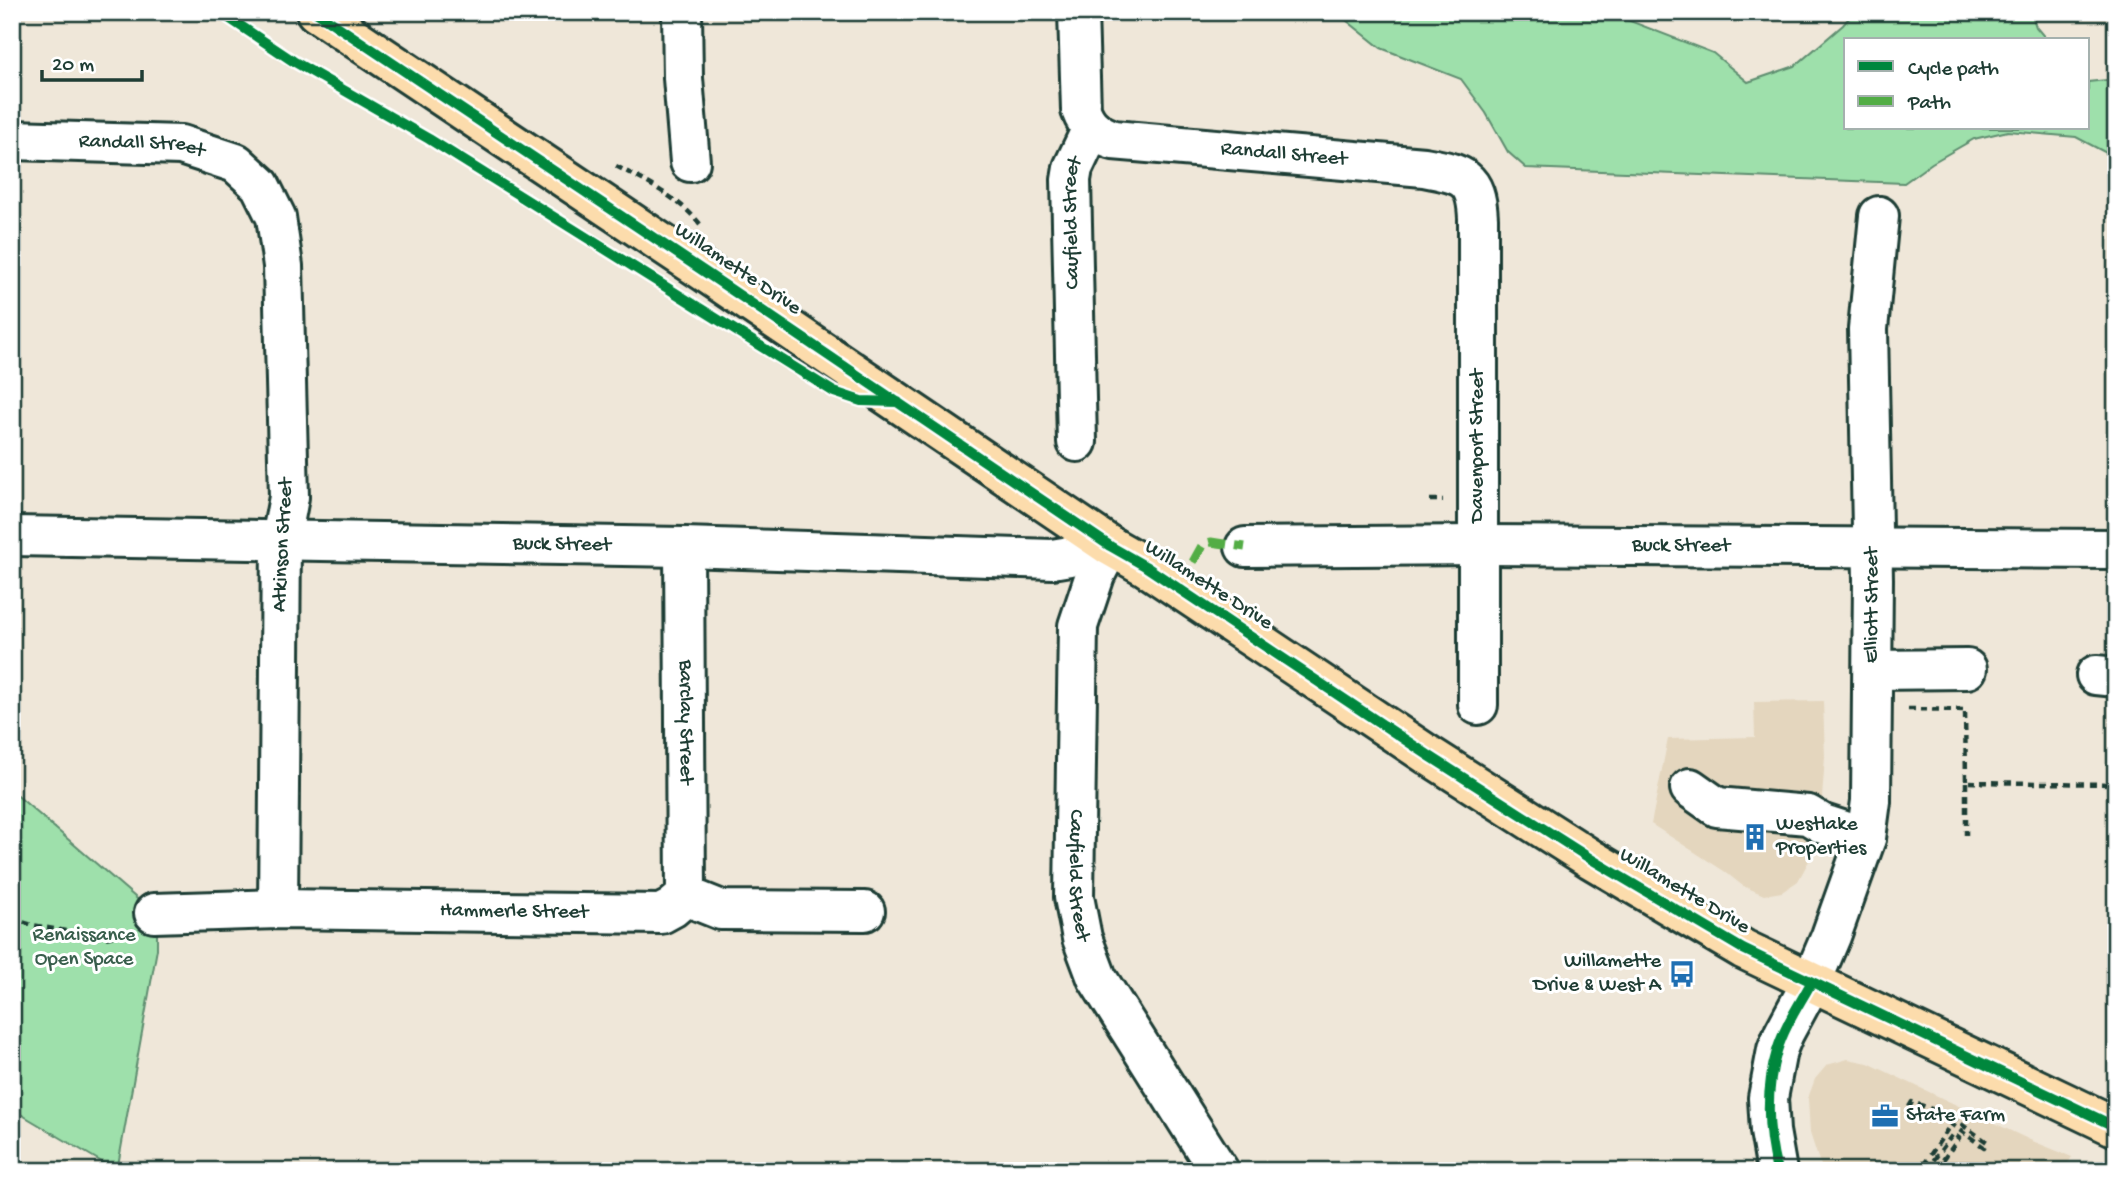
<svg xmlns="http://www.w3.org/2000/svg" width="2128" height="1183" viewBox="0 0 2128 1183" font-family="'Gochi Hand',sans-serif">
<rect width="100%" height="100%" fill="#efe7d9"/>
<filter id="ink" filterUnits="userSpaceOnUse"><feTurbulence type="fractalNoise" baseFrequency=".0143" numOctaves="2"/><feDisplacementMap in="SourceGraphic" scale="14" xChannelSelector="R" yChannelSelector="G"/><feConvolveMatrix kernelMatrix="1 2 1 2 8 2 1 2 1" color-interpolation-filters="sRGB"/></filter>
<g filter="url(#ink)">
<path fill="#e4d6be" d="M1823 701 1825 757 1822 798 1811 857 1798 881 1782 892 1764 895 1743 886 1724 871 1651 824 1668 739 1755 737 1754 702Z
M1848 1059 1868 1063 2030 1140 2072 1157 2063 1171H1824L1819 1161 1810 1133 1808 1098 1815 1079 1827 1065Z"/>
<path fill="#9ee0ab" stroke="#5e8e70" stroke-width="2" d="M1336 12H1607L1713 53 1748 82 1795 66 1843 25 1854 12H2031L2036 27 2047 40H1846V128H2088V82L2116 79V158L2076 137 2008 131 1974 139 1932 163 1904 183 1526 168 1508 152 1486 113 1461 79 1381 48Z
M12 791 157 916V949L117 1171 12 1109Z"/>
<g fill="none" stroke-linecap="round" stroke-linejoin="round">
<defs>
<g id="minor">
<path d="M682 12 683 78 690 162"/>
<path id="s1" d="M1078 12 1081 110C1087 127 1097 134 1113 140L1424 167C1462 174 1476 176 1478 218V705"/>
<path id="s2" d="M12 140 181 145 236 163 260 185 276 217 283 266 289 497 281 540 278 909"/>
<path id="s3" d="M1077 442 1071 180 1073 168 1092 128"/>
<path id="s4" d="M12 536 684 547 1052 559 1070 556 1110 546"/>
<path id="s5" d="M1110 546 1095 575 1078 626 1074 897 1082 938 1097 978 1219 1171"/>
<path id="s6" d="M684 547 686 896"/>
<path id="s7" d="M1245 547 1478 545 2116 549"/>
<path d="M1873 670 1967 669"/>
<path d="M2096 675 2116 677"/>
<path d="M1690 788 1717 807 1808 815 1823 824 1866 838"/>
<path id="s8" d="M154 913 278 909 661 914 672 908 686 896 721 910 865 911"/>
<path id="s9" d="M1777 1171 1770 1131 1768 1098 1777 1050 1784 1033 1811 983 1831 936 1866 838 1871 801 1873 579 1868 329 1879 216"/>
</g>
<path id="major" d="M316 12 705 272 1110 546 1145 566 1428 755 1591 859 1743 949 2116 1127"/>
</defs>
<use href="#minor" stroke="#1f3d34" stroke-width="44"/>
<use href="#major" stroke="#1f3d34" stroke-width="44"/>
<path stroke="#1f3d34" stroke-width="4.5" stroke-dasharray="7 5" stroke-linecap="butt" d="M616 166C646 182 678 197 700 224
M1430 500H1443
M1908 709 1965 710 1966 782 2116 784
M1966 782V835
M12 919 32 925 105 938 114 936 126 930
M1909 1107 1912 1102 1948 1115 1987 1142 1984 1147 1951 1124 1923 1166 1927 1169 1953 1134 1959 1138 1935 1171"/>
<use href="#minor" stroke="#fff" stroke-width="38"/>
<use href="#major" stroke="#fcdcac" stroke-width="38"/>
<path stroke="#52ad45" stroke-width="9" stroke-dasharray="18 9" stroke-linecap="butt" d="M1193 562 1203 544 1211 542 1245 547"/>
<defs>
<path id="cycleway" d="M220 12 293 61 429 139 834 392 861 401 898 402
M316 12 705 272 1110 546 1145 566 1428 755 1591 859 1743 949 2116 1127
M1777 1171C1767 1131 1765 1091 1777 1051 1784 1027 1799 1005 1811 983"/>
</defs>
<use href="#cycleway" stroke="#fff" stroke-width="15"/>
<use href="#cycleway" stroke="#00873e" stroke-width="10"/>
</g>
</g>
<defs>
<symbol id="building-bare" viewBox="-9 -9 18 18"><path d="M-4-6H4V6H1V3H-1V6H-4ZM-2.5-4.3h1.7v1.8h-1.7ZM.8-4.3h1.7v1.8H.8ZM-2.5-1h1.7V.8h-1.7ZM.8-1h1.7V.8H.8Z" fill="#1f6fb2" stroke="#fff" stroke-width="2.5" paint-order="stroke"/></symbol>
<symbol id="bus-bare" viewBox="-9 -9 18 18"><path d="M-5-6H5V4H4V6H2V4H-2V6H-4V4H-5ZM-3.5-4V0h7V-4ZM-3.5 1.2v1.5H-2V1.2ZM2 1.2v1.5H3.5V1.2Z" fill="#1f6fb2" stroke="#fff" stroke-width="2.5" paint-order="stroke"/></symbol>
<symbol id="office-bare" viewBox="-9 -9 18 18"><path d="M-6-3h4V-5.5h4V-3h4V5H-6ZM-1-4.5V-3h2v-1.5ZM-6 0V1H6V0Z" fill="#1f6fb2" stroke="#fff" stroke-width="2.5" paint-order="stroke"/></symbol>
</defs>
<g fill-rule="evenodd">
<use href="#building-bare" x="1736" y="818" width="38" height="38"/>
<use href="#bus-bare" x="1663" y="955" width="38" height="38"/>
<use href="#office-bare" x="1866" y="1097" width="38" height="38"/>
</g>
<g text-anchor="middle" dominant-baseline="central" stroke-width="6" stroke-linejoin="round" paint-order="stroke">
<g font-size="21" fill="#1f3d34" stroke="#fff">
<text stroke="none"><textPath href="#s2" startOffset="130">Randall Street</textPath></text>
<text stroke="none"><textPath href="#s1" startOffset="315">Randall Street</textPath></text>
<text stroke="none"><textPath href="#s3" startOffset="219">Caufield Street</textPath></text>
<text transform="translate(737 270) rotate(34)">Willamette Drive</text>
<text transform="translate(1478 446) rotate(-90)">Davenport Street</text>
<text transform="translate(284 545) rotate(-87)">Atkinson Street</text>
<text stroke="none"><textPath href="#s4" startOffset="550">Buck Street</textPath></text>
<text stroke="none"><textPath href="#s7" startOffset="436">Buck Street</textPath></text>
<text transform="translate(1208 586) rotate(33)">Willamette Drive</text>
<text stroke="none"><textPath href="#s9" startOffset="586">Elliott Street</textPath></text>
<text stroke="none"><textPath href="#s6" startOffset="175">Barclay Street</textPath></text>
<text stroke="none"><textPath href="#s5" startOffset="336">Caufield Street</textPath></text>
<text transform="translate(1684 892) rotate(31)">Willamette Drive</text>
<text stroke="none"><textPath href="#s8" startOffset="360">Hammerle Street</textPath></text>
</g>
<g font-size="21" fill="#1f3d34" stroke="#fff" text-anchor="start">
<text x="1776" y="825">Westlake<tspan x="1776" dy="24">Properties</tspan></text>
<text x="1661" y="962" text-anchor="end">Willamette<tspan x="1661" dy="24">Drive &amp; West A</tspan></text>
<text x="1906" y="1116">State Farm</text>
</g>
<g font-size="21" fill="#385e4c" stroke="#fff">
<text x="84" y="936">Renaissance<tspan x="84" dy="24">Open Space</tspan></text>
</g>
</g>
<rect width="2128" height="1183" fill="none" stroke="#fff" stroke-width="42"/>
<rect x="21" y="21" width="2086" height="1141" fill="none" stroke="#1f3d34" stroke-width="2.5" filter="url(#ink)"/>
<rect x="1844" y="38" width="245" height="91" fill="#ffffff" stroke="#a5b1ae" stroke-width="2"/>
<rect x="1858" y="61" width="35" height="10" fill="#00873e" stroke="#a5b1ae" stroke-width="2"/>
<text x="1908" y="74" font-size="21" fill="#1f3d34">Cycle path</text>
<rect x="1858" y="96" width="35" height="10" fill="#52ad45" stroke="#a5b1ae" stroke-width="2"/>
<text x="1908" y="108" font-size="21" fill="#1f3d34">Path</text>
<path d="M42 70v10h100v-10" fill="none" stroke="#1f3d34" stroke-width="3.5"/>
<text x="52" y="70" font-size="21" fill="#1f3d34" stroke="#ffffff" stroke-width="5" paint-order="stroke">20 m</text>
</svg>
